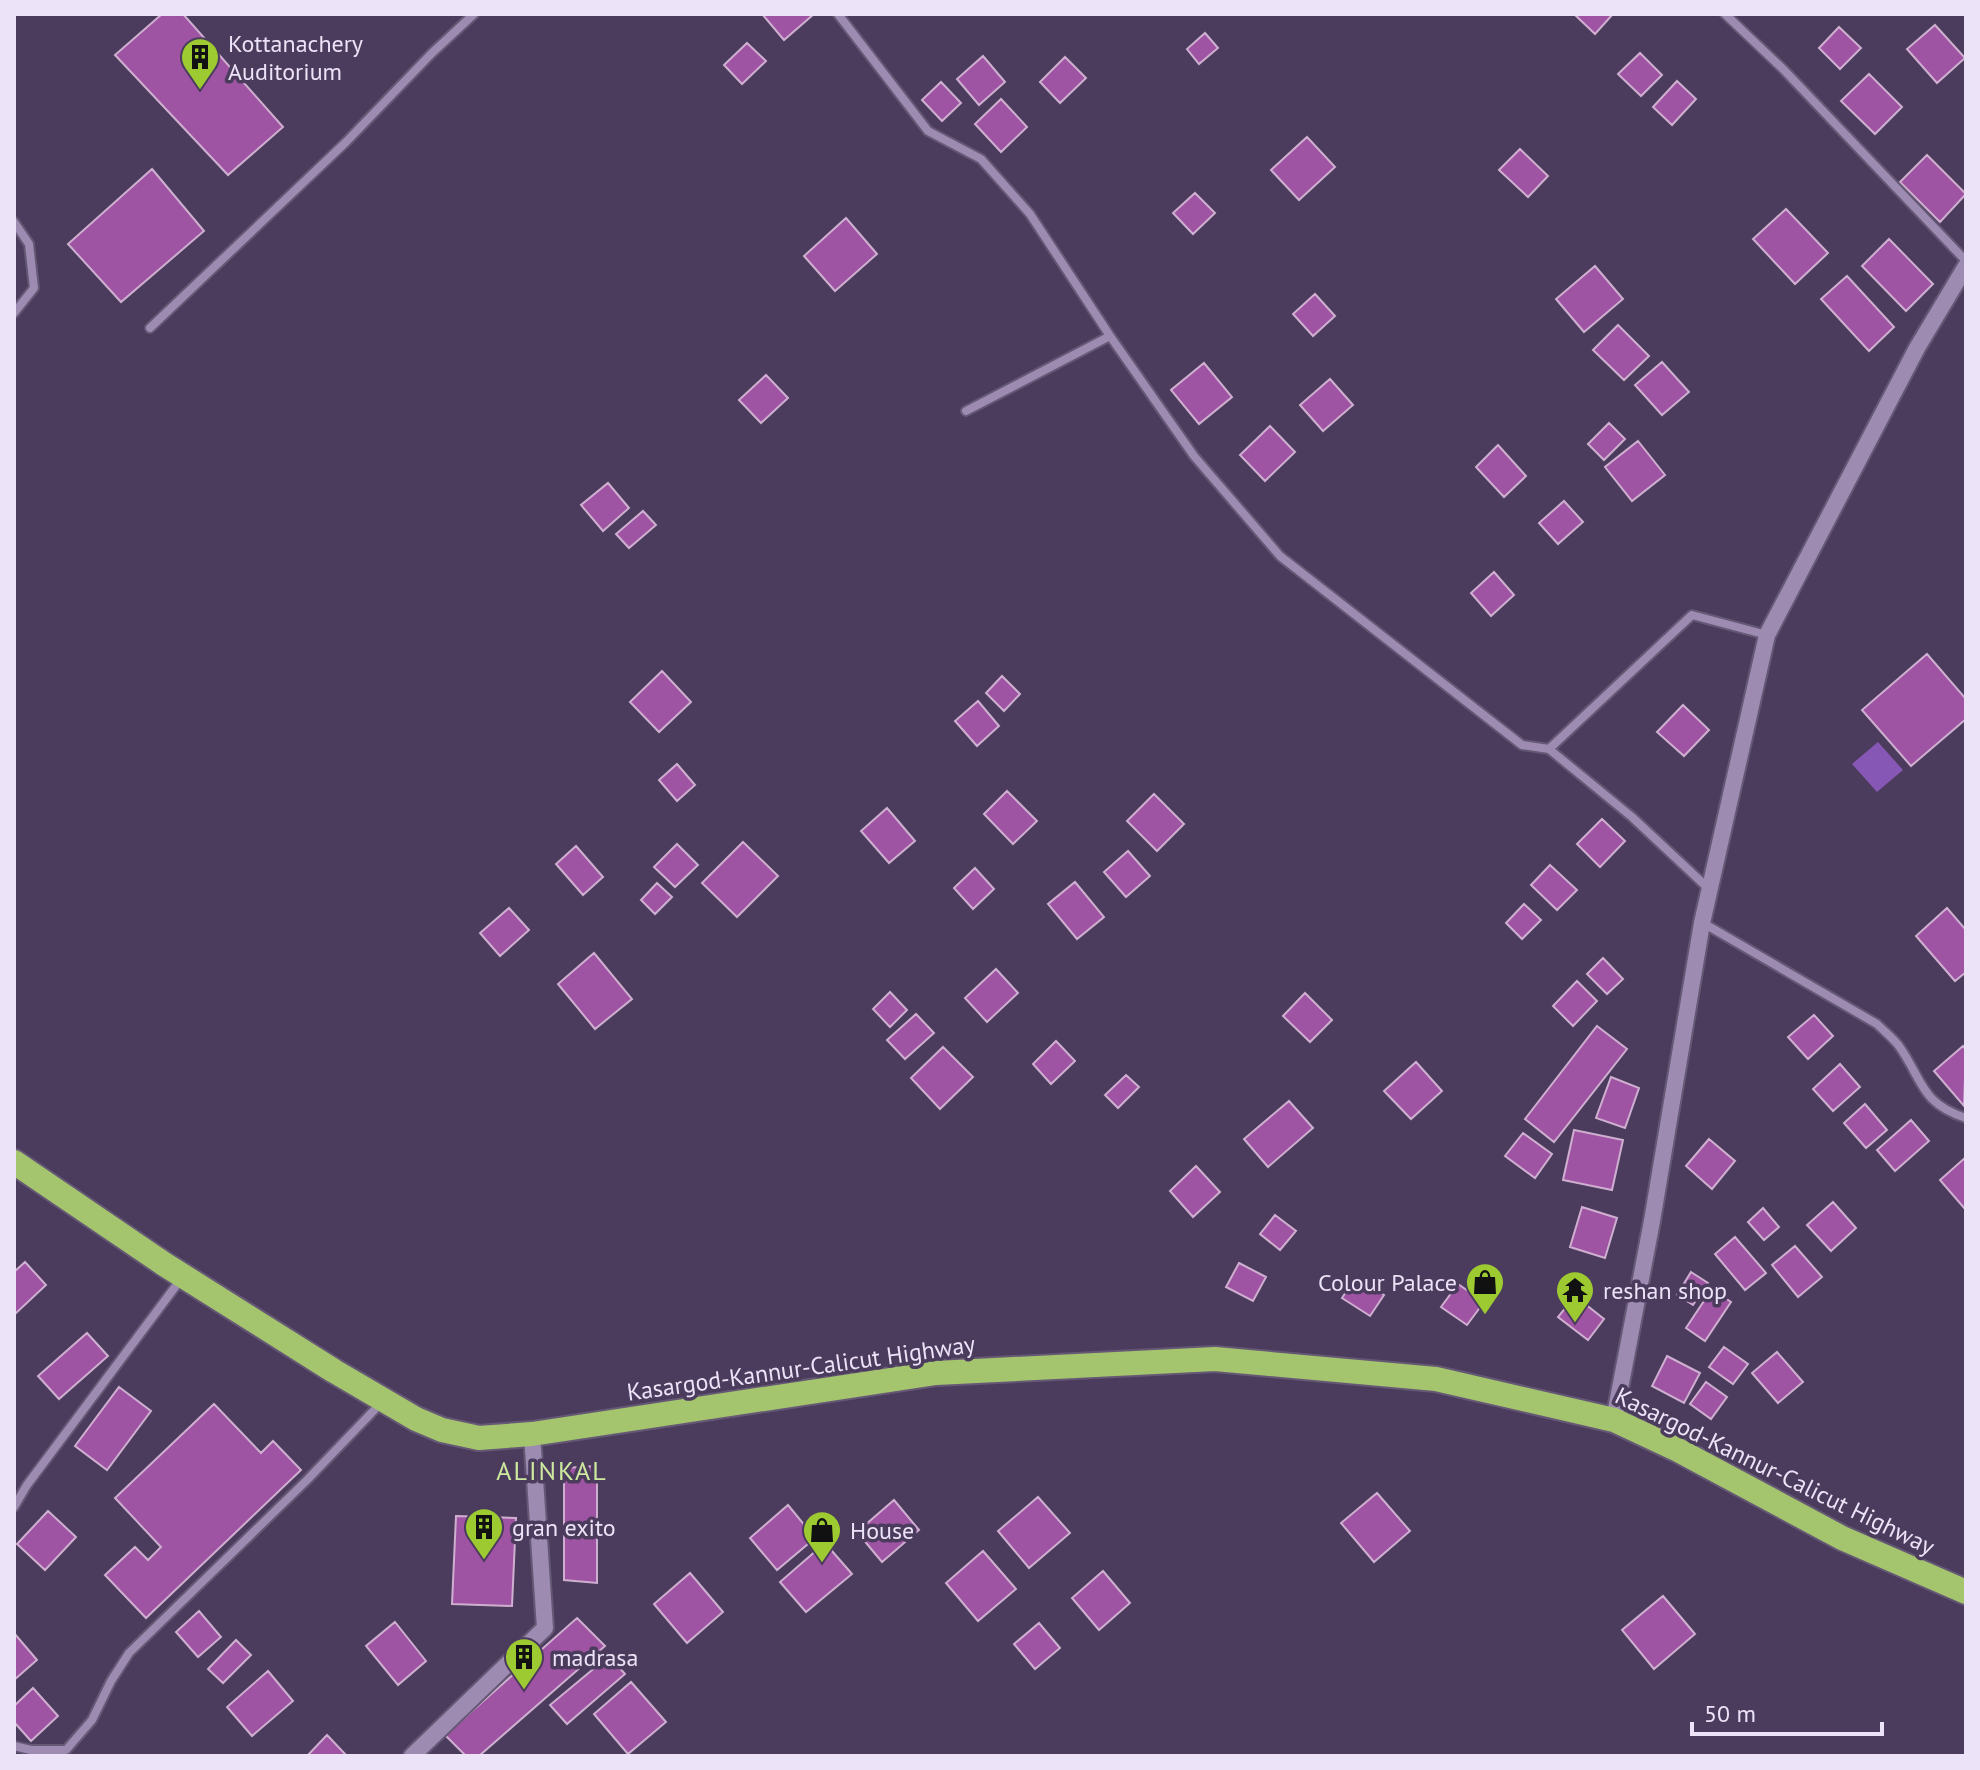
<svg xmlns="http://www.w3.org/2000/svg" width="1980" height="1770" viewBox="0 0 1980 1770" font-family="'PT Sans',sans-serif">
<rect width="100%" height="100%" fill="#4b3c5d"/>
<path fill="#8657b4" d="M1878 742 1903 770 1877 792 1852 764Z"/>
<path fill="#9f53a3" stroke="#cfafd0" stroke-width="2" d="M162 14H183L283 127 228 175 115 55Z
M762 14H814L784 40Z
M1574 14H1613L1595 34Z
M1935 25 1965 58 1937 83 1907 49Z
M1839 27 1861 48 1840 69 1819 48Z
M1205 33 1218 48 1199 64 1187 49Z
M747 43 766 61 742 84 724 65Z
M1640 53 1662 75 1641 96 1618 74Z
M983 56 1005 82 979 105 957 79Z
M1065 57 1086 78 1060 103 1040 82Z
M1869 74 1902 107 1875 134 1841 101Z
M1677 81 1696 99 1672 125 1653 107Z
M941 82 961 103 942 121 922 100Z
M1001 99 1027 127 1001 152 975 124Z
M1307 137 1335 167 1299 200 1271 170Z
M1520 149 1548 176 1528 197 1499 170Z
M1927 155 1966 194 1940 222 1900 182Z
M152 169 204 231 121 302 68 244Z
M1195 193 1215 213 1193 234 1173 213Z
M1786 209 1828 253 1795 284 1753 239Z
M846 218 877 254 835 291 804 256Z
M1889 239 1933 284 1906 311 1862 266Z
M1595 266 1623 299 1584 332 1556 299Z
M1847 276 1894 327 1869 351 1821 299Z
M1315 294 1335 316 1313 336 1293 314Z
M1618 325 1649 356 1624 380 1593 350Z
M1662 362 1689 392 1662 415 1635 385Z
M1204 363 1232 397 1199 424 1171 390Z
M766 375 788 398 761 423 739 400Z
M1330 379 1353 405 1323 431 1300 405Z
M1609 423 1625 439 1604 460 1588 444Z
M1270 426 1295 452 1265 481 1240 455Z
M1638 441 1665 475 1632 501 1605 467Z
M1498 445 1526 476 1504 497 1476 467Z
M608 483 629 508 603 531 581 505Z
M1564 501 1583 522 1558 544 1539 523Z
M643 511 656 525 629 548 616 534Z
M1494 572 1514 595 1491 616 1471 593Z
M1927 654 1966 699V719L1911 766 1862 710Z
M662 671 691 702 659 732 630 702Z
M1002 676 1020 694 1004 711 986 693Z
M978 701 999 726 977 746 955 721Z
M1683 705 1709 730 1684 756 1657 732Z
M677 764 695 785 677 801 659 780Z
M1007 791 1037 821 1013 844 984 814Z
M1154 794 1184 824 1157 851 1127 821Z
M887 808 915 841 889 863 861 831Z
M1602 819 1625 841 1600 867 1577 844Z
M743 842 778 876 737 917 702 883Z
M677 844 698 865 675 887 654 867Z
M576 846 603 877 583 895 556 864Z
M1128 851 1150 876 1126 897 1104 872Z
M1550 865 1577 890 1557 910 1531 885Z
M975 868 994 889 973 909 954 888Z
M1075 882 1104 917 1077 939 1048 904Z
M657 883 672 897 655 914 641 900Z
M1524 904 1541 920 1522 939 1506 923Z
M509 908 529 930 500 956 480 933Z
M1947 908 1966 930V972L1955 981 1916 936Z
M594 953 632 999 595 1029 558 984Z
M1603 958 1623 979 1607 994 1587 974Z
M996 969 1018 993 987 1022 965 998Z
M1577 981 1597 1001 1573 1026 1553 1006Z
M890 992 907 1010 890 1027 873 1009Z
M1305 993 1332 1020 1310 1042 1283 1016Z
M916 1014 934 1033 905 1059 887 1040Z
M1814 1015 1833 1036 1808 1059 1788 1037Z
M1597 1026 1627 1049 1554 1142 1525 1119Z
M1056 1041 1075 1061 1051 1084 1033 1064Z
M1963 1046 1966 1050 1964 1106 1934 1071Z
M943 1047 973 1077 940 1109 911 1078Z
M1416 1062 1442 1091 1411 1119 1384 1091Z
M1840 1064 1860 1087 1833 1111 1813 1089Z
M1126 1075 1139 1087 1118 1108 1105 1095Z
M1611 1077 1639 1088 1625 1128 1596 1118Z
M1289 1101 1313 1128 1268 1167 1244 1139Z
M1865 1104 1887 1130 1866 1148 1844 1123Z
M1911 1120 1929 1141 1895 1171 1877 1150Z
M1574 1130 1623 1140 1612 1190 1563 1180Z
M1523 1133 1552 1154 1535 1178 1505 1156Z
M1709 1139 1735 1161 1712 1189 1686 1166Z
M1966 1157V1208L1965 1209 1940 1180Z
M1196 1166 1220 1192 1193 1217 1170 1191Z
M1833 1202 1856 1228 1831 1251 1807 1225Z
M1582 1207 1617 1218 1605 1258 1570 1247Z
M1763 1208 1779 1227 1764 1240 1748 1222Z
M1275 1215 1296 1231 1280 1250 1260 1234Z
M1735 1237 1766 1273 1745 1290 1715 1254Z
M1795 1246 1822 1277 1798 1297 1772 1265Z
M25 1262 46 1285 14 1315V1272Z
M1239 1263 1266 1277 1253 1301 1226 1287Z
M1691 1272 1708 1283 1693 1305 1677 1295Z
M1356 1277 1384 1295 1370 1316 1342 1298Z
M1458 1284 1484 1302 1467 1325 1441 1307Z
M1712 1289 1731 1302 1705 1341 1686 1328Z
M1575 1296 1604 1319 1588 1340 1558 1317Z
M87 1333 108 1356 59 1399 38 1376Z
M1724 1347 1748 1364 1733 1384 1709 1367Z
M1777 1352 1803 1382 1778 1403 1752 1373Z
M1667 1356 1700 1373 1684 1403 1652 1386Z
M1706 1382 1727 1397 1711 1419 1690 1404Z
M119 1387 151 1411 107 1470 75 1446Z
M214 1404 261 1453 273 1441 301 1470 146 1618 105 1575 135 1547 148 1560 161 1547 115 1498Z
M597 1466V1583L564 1580V1468Z
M1377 1493 1410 1531 1374 1562 1341 1523Z
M1038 1497 1070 1533 1029 1568 998 1531Z
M894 1500 919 1530 882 1562 857 1532Z
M788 1505 815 1538 777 1570 750 1538Z
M48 1511 76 1537 45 1570 17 1544Z
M456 1516 516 1518 512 1606 452 1604Z
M825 1543 852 1574 806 1612 780 1582Z
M983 1551 1016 1589 978 1621 946 1583Z
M1103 1571 1130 1603 1099 1630 1072 1598Z
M690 1573 723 1612 687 1643 654 1604Z
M1663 1596 1695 1634 1654 1669 1622 1630Z
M199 1611 221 1637 198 1657 176 1632Z
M577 1618 605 1646 479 1756H466L445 1735Z
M395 1622 426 1661 398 1685 366 1646Z
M1039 1623 1060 1648 1035 1669 1014 1644Z
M14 1633 37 1660 14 1680Z
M236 1640 251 1655 223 1683 208 1669Z
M609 1656 625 1674 567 1724 550 1705Z
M268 1671 293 1701 252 1736 227 1707Z
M631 1682 666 1722 628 1754 594 1714Z
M33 1688 58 1716 31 1741 14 1722V1706Z
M327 1735 347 1756H307Z"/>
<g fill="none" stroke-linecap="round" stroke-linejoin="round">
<defs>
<path id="street" d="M838 14 928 131 981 159 1030 214 1110 336 1194 456 1280 556 1522 745 1549 749 1692 615 1767 635
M1725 14 1783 69 1966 261
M14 222 29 244 34 288 14 313
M150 328 346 142 432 53 474 14
M966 411 1110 336
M1549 749 1632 817 1709 889
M1703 923 1877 1024C1884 1031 1893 1038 1899 1046 1923 1080 1920 1103 1966 1118
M14 1507 27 1485 181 1279
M14 1746 31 1750H66L92 1720 111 1681 129 1653 307 1480 381 1403"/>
<path id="secondary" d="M1614 1420 1652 1221 1702 923 1767 635 1917 348 1966 266
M412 1756 545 1628 532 1434"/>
<path id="highway" d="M14 1162 164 1264 334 1371 416 1419 442 1430 479 1438 532 1434 936 1373 1215 1359 1436 1379 1614 1420 1678 1450 1842 1538 1966 1592"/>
</defs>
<use href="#street" stroke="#655875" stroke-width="12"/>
<use href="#secondary" stroke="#655875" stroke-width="20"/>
<use href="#highway" stroke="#655875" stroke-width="28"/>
<use href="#street" stroke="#9d8bb2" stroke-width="8"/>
<use href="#secondary" stroke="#9d8bb2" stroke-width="16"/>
<use href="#highway" stroke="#a5c46e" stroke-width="24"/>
</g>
<defs>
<symbol id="building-pin" viewBox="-11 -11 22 30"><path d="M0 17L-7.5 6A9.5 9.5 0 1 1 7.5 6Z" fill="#9dca31" stroke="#4b3c5d"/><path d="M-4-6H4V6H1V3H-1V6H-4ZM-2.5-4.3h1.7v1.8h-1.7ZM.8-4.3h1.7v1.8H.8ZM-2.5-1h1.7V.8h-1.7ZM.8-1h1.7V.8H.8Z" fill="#111"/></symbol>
<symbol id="shop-pin" viewBox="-11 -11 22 30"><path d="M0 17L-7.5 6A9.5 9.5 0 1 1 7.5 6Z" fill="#9dca31" stroke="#4b3c5d"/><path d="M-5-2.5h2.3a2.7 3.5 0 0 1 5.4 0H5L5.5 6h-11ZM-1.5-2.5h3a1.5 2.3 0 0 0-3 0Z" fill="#111"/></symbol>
<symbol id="temple-pin" viewBox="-11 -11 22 30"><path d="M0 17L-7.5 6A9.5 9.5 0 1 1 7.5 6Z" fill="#9dca31" stroke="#4b3c5d"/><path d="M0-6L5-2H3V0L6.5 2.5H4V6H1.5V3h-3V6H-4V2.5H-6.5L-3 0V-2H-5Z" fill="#111"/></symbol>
</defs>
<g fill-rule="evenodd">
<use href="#building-pin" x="178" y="35" width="44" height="60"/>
<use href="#shop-pin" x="1463" y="1260" width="44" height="60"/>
<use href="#temple-pin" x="1553" y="1268" width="44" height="60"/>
<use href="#building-pin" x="462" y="1505" width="44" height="60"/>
<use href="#shop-pin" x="800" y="1508" width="44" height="60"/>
<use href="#building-pin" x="502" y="1635" width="44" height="60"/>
</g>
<g text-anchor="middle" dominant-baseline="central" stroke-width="7" stroke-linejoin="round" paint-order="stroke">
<g font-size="24" fill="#ece3f8" stroke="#4b3c5d" text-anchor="start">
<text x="228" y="43">Kottanachery<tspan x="228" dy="28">Auditorium</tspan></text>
<text x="1457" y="1282" text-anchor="end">Colour Palace</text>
<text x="1603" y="1290">reshan shop</text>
<text x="512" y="1527">gran exito</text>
<text x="850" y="1530">House</text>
<text x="552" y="1657">madrasa</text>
</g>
<g font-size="24" fill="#ece3f8" stroke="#4b3c5d">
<text transform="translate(801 1368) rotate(-8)">Kasargod-Kannur-Calicut Highway</text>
<text transform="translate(1775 1471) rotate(26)">Kasargod-Kannur-Calicut Highway</text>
</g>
<g font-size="26" letter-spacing="2" fill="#cde99f" stroke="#4b3c5d">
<text x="552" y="1470">ALINKAL</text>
</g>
</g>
<rect width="1980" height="1770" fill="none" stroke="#ece3f8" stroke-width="32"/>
<path d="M1692 1722v12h190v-12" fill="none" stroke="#ece3f8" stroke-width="4"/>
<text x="1704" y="1722" font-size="24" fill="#ece3f8" stroke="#4b3c5d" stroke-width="6" paint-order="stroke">50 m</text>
</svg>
